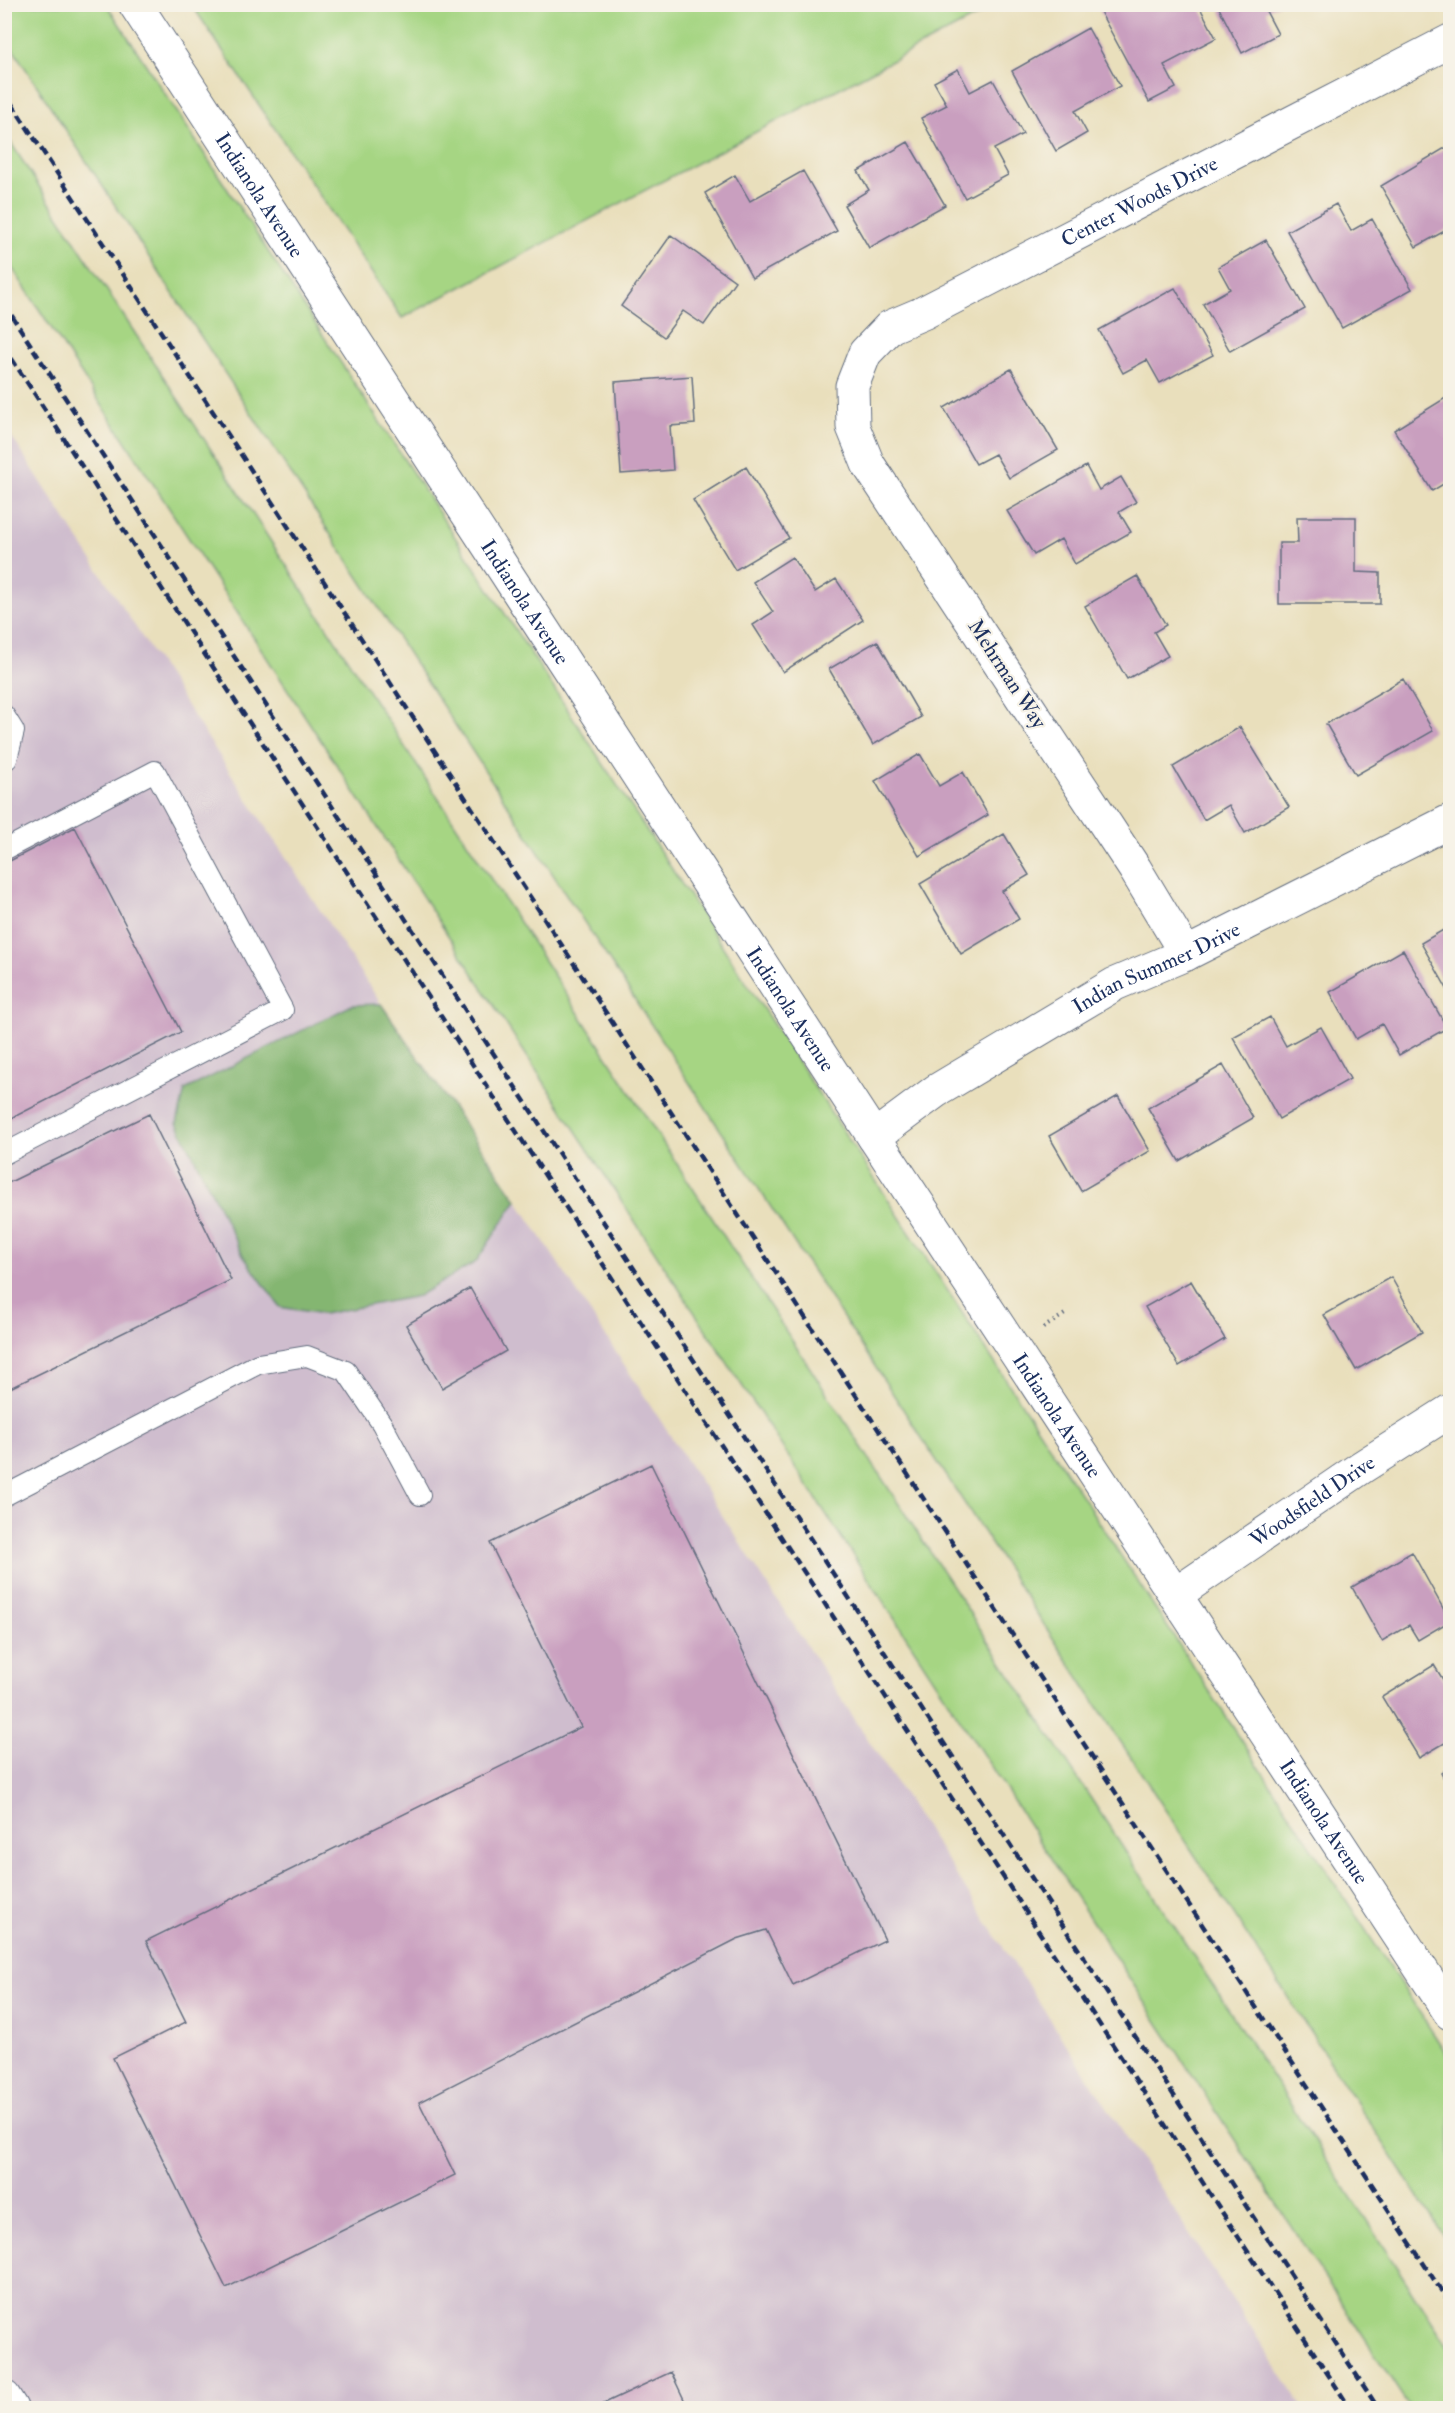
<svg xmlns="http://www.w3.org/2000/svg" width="1455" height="2413" viewBox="0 0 1455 2413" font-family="'IM FELL Double Pica',serif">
<rect width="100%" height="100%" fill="#f7f3e8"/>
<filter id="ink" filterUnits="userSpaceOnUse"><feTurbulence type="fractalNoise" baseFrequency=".0167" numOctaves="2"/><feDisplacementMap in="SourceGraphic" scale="12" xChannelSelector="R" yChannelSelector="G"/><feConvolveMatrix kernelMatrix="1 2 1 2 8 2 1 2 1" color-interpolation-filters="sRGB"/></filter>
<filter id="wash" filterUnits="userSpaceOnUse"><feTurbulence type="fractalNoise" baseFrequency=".008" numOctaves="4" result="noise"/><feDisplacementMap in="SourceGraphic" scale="24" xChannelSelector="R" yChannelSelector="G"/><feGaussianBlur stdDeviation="1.35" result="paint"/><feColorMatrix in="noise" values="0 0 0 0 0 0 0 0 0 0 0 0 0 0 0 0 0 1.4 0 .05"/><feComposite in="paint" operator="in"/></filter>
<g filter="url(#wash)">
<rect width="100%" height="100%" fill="#e9dfbc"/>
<path fill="#cfbdce" d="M4 425 381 1004 352 1005 476 1262 517 1200 1303 2408H13L4 2393Z"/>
<path fill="#a6d583" stroke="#608270" stroke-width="1.5" d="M4 5H107L1450 2059V2245L5 37Z
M192 5H998L402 318Z
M5 134 1450 2349V2408H1410L5 257Z"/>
<path fill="#84b671" stroke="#507268" stroke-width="1.5" d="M381 1004 517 1200 476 1262 418 1296 323 1314 280 1307 244 1257 177 1123 185 1090 352 1005Z"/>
<g id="blocks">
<path fill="#c99fbf" d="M1100 4H1198L1216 38 1164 65 1176 88 1149 102 1097 6Z
M1217 4H1280L1266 11 1278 34 1242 53Z
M1088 28 1120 86 1075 111 1087 133 1056 151 1012 71Z
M958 69 970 92 993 80 1023 134 994 149 1008 175 965 198 921 118 947 105 934 82Z
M908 142 945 205 869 248 844 205 869 190 858 171Z
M1450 145V228L1416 247 1381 186Z
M803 171 837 231 752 278 705 193 735 175 750 201Z
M1336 204 1351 231 1372 219 1412 289 1342 328 1287 231Z
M671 235 735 281 704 325 683 311 664 337 621 306Z
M1266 240 1305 309 1230 351 1203 304 1230 289 1218 267Z
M1175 288 1213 355 1160 383 1147 360 1123 373 1099 330Z
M1011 369 1058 450 1009 478 995 454 976 464 944 408Z
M692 376 695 424 670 426 673 470 621 474 615 382Z
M1447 397 1450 403V480L1432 491 1394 430Z
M1086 466 1099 490 1121 477 1136 502 1119 512 1131 532 1075 564 1061 539 1034 555 1007 511Z
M746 467 789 538 735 570 693 500Z
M1297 517H1356V572L1380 573V604H1279V543H1298Z
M792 557 815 592 836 579 863 620 783 672 753 625 773 612 753 582Z
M1137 576 1166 625 1154 632 1168 656 1127 679 1085 606Z
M877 641 921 717 873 745 829 669Z
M1403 679 1433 731 1356 775 1326 724Z
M1240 727 1289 807 1245 833 1229 805 1204 820 1173 767Z
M920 754 939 786 963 772 988 815 919 856 875 781Z
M75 827 181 1032 4 1122V864Z
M1004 834 1029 875 1002 891 1019 919 961 954 920 884Z
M1450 926V994L1421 943Z
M1403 950 1447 1028 1399 1055 1382 1024 1356 1039 1330 992Z
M1270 1017 1286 1046 1321 1027 1350 1079 1279 1119 1233 1037Z
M1223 1065 1253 1118 1179 1161 1148 1108Z
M1118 1096 1150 1151 1081 1191 1049 1136Z
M149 1114 231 1280 4 1391V1185Z
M1391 1277 1422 1332 1356 1370 1324 1315Z
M1191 1281 1225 1339 1179 1366 1145 1307Z
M470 1288 506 1351 442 1388 406 1325Z
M651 1464 885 1940 793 1985 766 1930 737 1939 419 2102 455 2175 226 2288 113 2058 186 2022 146 1941 581 1727 490 1543Z
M1412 1552 1450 1621 1418 1640 1409 1625 1382 1641 1352 1587Z
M1434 1665 1450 1691V1740L1419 1758 1382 1697Z
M1450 1767V1790L1441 1773Z
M671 2372 688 2408H594Z"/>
</g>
</g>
<g filter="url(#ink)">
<use href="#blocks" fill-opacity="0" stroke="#636d7f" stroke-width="1.5"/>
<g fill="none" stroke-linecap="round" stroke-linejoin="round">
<defs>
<path id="lane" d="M4 715 14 731 7 759 4 761
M4 850 155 771 283 1010 4 1154
M4 1496 258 1364 307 1356 346 1371 382 1424 420 1495"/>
<g id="street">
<path id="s1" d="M1186 954 1135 869 868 464 853 427 852 386 865 353 890 327 923 313 1450 41"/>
<path id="s2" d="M874 1137 936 1091 1115 984 1186 954 1450 821"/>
<path id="s3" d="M1176 1594 1362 1467 1450 1411"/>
</g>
<g id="secondary">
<path id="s4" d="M135 4 874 1137 1450 2013"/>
<path d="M4 2397 11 2408"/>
</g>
</defs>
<use href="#lane" stroke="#636d7f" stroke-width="22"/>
<use href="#street" stroke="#636d7f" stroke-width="35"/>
<use href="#secondary" stroke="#636d7f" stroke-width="35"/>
<path stroke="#636d7f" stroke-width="4" stroke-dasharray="1.5 4.5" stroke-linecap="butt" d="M1043 1328 1068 1312"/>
<use href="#lane" stroke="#fff" stroke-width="20"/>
<use href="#street" stroke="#fff" stroke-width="33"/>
<use href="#secondary" stroke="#fff" stroke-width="33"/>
<path stroke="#1b2f5e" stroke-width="4.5" stroke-dasharray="9 4.5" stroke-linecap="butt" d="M4 92 1450 2304
M4 304 1378 2408
M4 347 1350 2408"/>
</g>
</g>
<g text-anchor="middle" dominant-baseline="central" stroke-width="4.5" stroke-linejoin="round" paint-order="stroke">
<g font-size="21" fill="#1b2f5e" stroke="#f7f3e8">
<text stroke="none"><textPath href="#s4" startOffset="228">Indianola Avenue</textPath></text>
<text stroke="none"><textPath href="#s1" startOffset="1016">Center Woods Drive</textPath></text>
<text stroke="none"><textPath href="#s4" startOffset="714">Indianola Avenue</textPath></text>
<text transform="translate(1007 674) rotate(57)">Mehrman Way</text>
<text stroke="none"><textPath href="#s2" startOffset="330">Indian Summer Drive</textPath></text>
<text stroke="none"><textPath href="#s4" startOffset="1200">Indianola Avenue</textPath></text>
<text stroke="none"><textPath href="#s4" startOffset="1686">Indianola Avenue</textPath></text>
<text stroke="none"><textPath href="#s3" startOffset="165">Woodsfield Drive</textPath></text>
<text stroke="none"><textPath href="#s4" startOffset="2172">Indianola Avenue</textPath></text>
</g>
</g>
<rect width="1455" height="2413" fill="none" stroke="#f7f3e8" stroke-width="24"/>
</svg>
